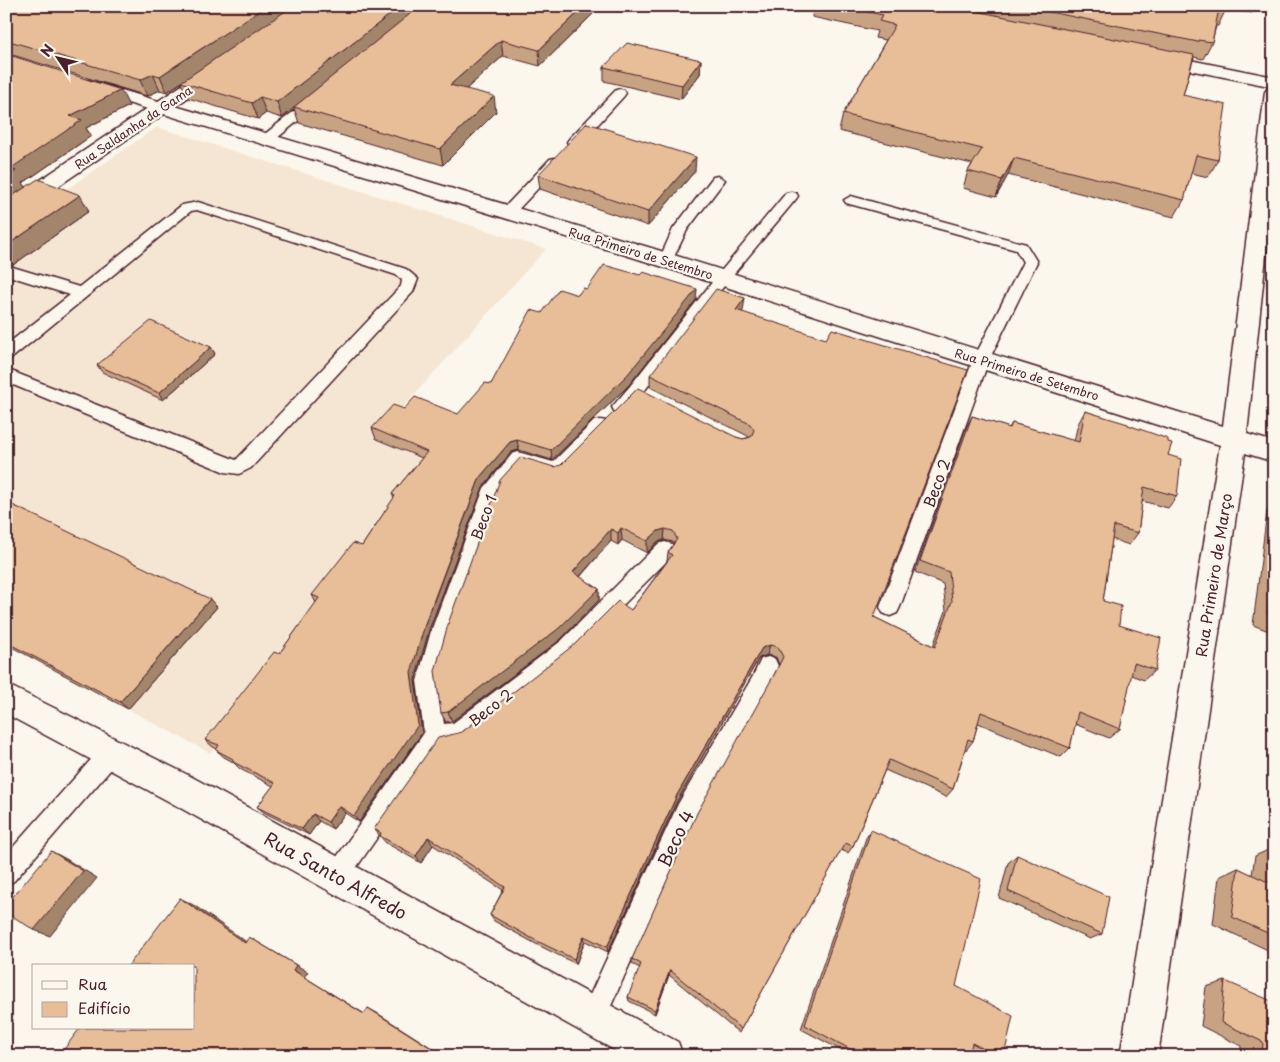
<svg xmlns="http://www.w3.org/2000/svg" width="1280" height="1062" viewBox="0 0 1280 1062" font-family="'Playpen Sans',sans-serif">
<rect width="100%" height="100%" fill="#fbf7ec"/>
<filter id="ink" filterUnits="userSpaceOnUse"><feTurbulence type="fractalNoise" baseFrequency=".02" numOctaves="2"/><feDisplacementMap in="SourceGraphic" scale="10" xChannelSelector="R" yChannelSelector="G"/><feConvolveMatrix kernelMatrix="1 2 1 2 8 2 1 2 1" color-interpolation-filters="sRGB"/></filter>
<g filter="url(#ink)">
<path fill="#f5e6d3" d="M157 127 546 249 374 439 432 462 210 753 6 644V231Z"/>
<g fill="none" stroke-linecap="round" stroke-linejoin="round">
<defs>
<path id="service" d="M620 89 624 90 626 93 624 96 579 145H569L567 142 569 139 616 90Z
M316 96 322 100 320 103 271 143H261L260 140 261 137 312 97Z
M555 158 560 159 562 162 560 165 513 215H503L501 212 503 209 550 159Z
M718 176 725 180 687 230 671 263H661L659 260 673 229 713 177Z
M791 192 796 193 798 196 796 199 727 282 642 394C634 403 627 415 614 411L612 407 630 386 717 276 786 193Z
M851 196 1026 244 1037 262 989 360 900 607 897 613 890 616 883 613 880 607 973 360 1023 262 1016 250 846 203 844 200Z
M198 202 406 269 418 279 413 292 251 468 239 474 225 472 6 382V369L236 460 401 286 402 280 396 275 197 210 191 211 12 358 6 360V345L70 295 6 275V265L79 287 182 205Z
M600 420 606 421 609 426 606 431 562 475 556 477 522 467 501 491 451 631 437 681 444 724 453 723 561 641 658 544 665 542 672 544 675 550 672 556 575 653 465 740 457 743 441 745 345 884 337 888 329 884 325 876 329 868 424 733 417 681 431 631 484 488 512 454 518 452 553 462 594 421Z
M768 657 775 659 778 666 771 682 694 820 602 1026 593 1030 584 1026 580 1017 584 1008 678 804 753 676 761 659Z
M111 742 119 746 122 753 119 760 14 881 6 885V855L103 746Z"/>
<path id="minor" d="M88 80 648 247 1223 426 1265 92 1268 88 1274 87V181L1247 434 1274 442V462L1245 453 1158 1056H1120L1220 445 632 257 82 89 79 85 82 81Z
M6 684 192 777 678 1042 683 1056H625L168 801 6 714Z"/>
<path id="tertiary" d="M1155 53 1274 77V87L1149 62 1146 58 1149 54Z
M215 66 221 67 224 71 221 75 13 217 6 219V203L209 67Z"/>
</defs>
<use href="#service" stroke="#4a1f2b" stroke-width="3"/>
<use href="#minor" stroke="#4a1f2b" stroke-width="3"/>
<use href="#tertiary" stroke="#4a1f2b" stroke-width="3"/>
<use href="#service" fill="#fbf7ec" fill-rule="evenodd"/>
<use href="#minor" fill="#fbf7ec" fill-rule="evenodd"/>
<use href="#tertiary" fill="#fbf7ec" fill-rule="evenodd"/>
</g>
<path fill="#c8a383" stroke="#4a1f2b" d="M6 6H601L540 66 503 56 466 89 496 112 443 165 299 123 294 108 282 118 266 113 258 119 188 98 181 83 167 92 160 90 147 96 6 53Z
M813 6H1257L1252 13 1226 9 1218 26H1216L1212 42 1203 59 1194 57 1183 95 1218 160 1208 177 1191 173 1184 200 1174 217 1008 175 996 197 963 188 968 171 972 164 839 131 843 114 886 40 875 38 877 31 812 17Z
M6 54 129 106 86 128 91 136 23 183 26 187 89 211 13 265 6 264Z
M701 60 700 74 681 99 604 81V67Z
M695 171 648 226 540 189 538 175Z
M587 289 696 300 629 385 552 460 519 450 511 452 483 487 429 630 415 680 422 733 359 822 345 813 333 829 319 821 309 835 265 813 257 807 273 786 240 769 233 762 224 757 216 750 217 749 213 747 205 740 279 654 316 603 312 595 362 546 394 498 392 494 422 458 376 439 372 428 404 409 458 414 491 384 542 313 578 295Z
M743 311 742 312 874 617 933 646 946 611 943 584 915 572 966 428 972 416 1009 428 1012 423 1074 441 1078 424 1085 411 1128 425 1168 442V455L1177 496 1168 508 1142 501 1138 533 1129 545 1112 539 1103 601 1119 625 1155 670 1144 680 1131 675 1120 729 1109 738 1075 724 1070 748 1061 757 978 723 973 741 966 750H965L953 789 946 797 885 770 853 846 848 853 841 850 741 1029 739 1033 669 975 655 1014 629 1001 628 997 640 968 632 964V959L779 665 776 657 767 655 759 658 676 803 608 952 585 941 576 964 536 944 494 921 490 915 503 890 433 845 421 863 386 843 374 829 462 732 631 610 667 561 668 552 674 544 673 542 664 540 657 542 647 553 622 540 618 545 611 541 580 577 599 589V600L560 640 452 721 446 722 441 713 554 467 736 437 743 439 749 437 748 436 650 387V375Z
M211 347 215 354 163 400 102 372 97 365Z
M6 502 217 607 128 709 6 644Z
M1274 504V633L1253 625 1267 511Z
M1274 704V718H1272Z
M1274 821V953L1213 924 1219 877 1238 868 1252 875 1255 856 1268 850Z
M871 830 956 986 1004 1056H983L970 1049 969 1056H852L801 1029 866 838Z
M1017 855 1102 934 1090 939 999 898 1008 863Z
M1225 981 1274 1056H1241V1046L1201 1026 1206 987Z"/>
<path fill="#a2856a" stroke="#4a1f2b" d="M266 6H294L167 92 160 76Z
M401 6H424L294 107V108L282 118 277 102Z
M585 6H601L540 66 539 50Z
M501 40 503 56 453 101 450 85Z
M701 60 700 74 681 99 682 85Z
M153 74 160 90 147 96 140 80Z
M121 90 129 106 86 128 91 136 23 183 26 187 6 201V177L10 169 70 116Z
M494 96 496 112 443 165 440 149Z
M260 97 266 113 258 119 252 103Z
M696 157 695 171 648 226V212Z
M1014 158 1008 175 996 197 1002 180Z
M80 195 89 211 13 265 6 256V246Z
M697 289 696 300 629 385 552 460 551 450Z
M745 298 743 311 734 323 736 310Z
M211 347 215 354 163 400 159 393Z
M517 440 519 450 511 452 483 487 429 630 415 680 422 733 359 822 354 816 480 477 510 442Z
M621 528 622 540 618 545V533Z
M611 529V541L574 583 573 572Z
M665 529 664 540 657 542 647 553V541L658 531Z
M599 589V600L560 640 452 721 448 712Z
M210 599 217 607 128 709 120 702Z
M770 645 767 655 759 658 676 803 608 952 607 947 677 795 762 648Z
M339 806 345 813 333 829 328 822Z
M313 814 319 821 309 835 302 829Z
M428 837 433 845 421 863 416 856Z
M51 851 66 859 97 878 50 936 34 930Z
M180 898 195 906 258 950 245 943Z
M584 936 585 941 576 964 574 959Z
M249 937 308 972 304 977 373 1019 364 1014 293 970Z
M670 970 669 975 655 1014V1010Z
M368 1008 377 1013 443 1055V1056H434Z"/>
<path fill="#e8be98" stroke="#4a1f2b" d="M6 6H266L160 76 153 74 140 80 6 40Z
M293 6H401L277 102 260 97 252 103 181 82Z
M420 6H585L539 50 501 40 450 85 494 96 440 149 294 107Z
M840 6H951L1194 55 1183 95 1226 105 1218 160 1196 155 1184 200 1014 158 1002 180 968 171 982 149 843 114 895 25 879 21 883 15Z
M1020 6H1227L1226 10 1219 9 1212 42 1198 40V42Z
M627 43 701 60 682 85 604 67Z
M6 54 121 90 70 116 82 120 10 169 16 171 6 177Z
M587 123 696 157 648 212 538 175Z
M38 179 80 195 6 246V200Z
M604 265 640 275 643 272 697 289 628 374 551 450 517 440 510 442 480 477 426 621 411 672 418 725 354 816 339 806 328 822 313 814 302 829 257 807 275 783 233 762V759L216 750 219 745 205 740 274 652 279 654 319 598 312 595 353 543 362 546 395 496 392 494 427 452 372 428 393 405 404 409 415 397 458 414 485 383 491 384 531 310 542 313 559 289 578 295 583 288 587 289Z
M716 289 745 298 736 310 826 339 832 329 968 370 874 617 935 647 952 601 949 572 920 561 972 416 1010 428 1012 423 1079 442 1085 411 1128 424V425L1168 439V442L1172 443 1168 455 1181 459 1177 496 1144 487 1138 533 1114 526 1103 601 1121 606 1119 625 1161 638 1155 670 1134 663 1120 729 1078 712 1070 748 981 712 973 741 968 739 953 789 889 760 853 846 845 843 741 1029 670 970 655 1010 628 997 641 964 632 959 697 813 775 673 783 657 778 647 770 645 762 648 677 795 607 947 584 936 574 959 533 939 490 915 505 887 428 837 416 856 380 836 381 833 374 829 438 738 462 732 575 644 618 601 631 610 672 555 668 552 677 539 673 531 665 529 658 531 647 541 621 528 618 533 611 529 573 572 599 589 558 629 448 712 441 713 435 671 449 621 500 480 521 457 554 467 561 465 638 388 736 437 743 439 751 437 754 430 750 424 650 375Z
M151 321 211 347 159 393 97 365Z
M6 502 210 599 120 702 6 642Z
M1274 550V617L1267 614Z
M871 830 981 879 956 986 1013 1016 1004 1056H998L972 1043 969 1056H863L805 1025Z
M51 851 83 871 34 930 6 912V905Z
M1274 853V936L1232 917 1238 868 1270 883Z
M1017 855 1109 897 1102 934 1008 891Z
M180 898 245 943 249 937 296 965 293 970 364 1014 368 1008 436 1051 434 1056H59L80 1028H194V966H128Z
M1225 981 1274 1002V1056H1262L1263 1042 1221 1022Z"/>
</g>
<g text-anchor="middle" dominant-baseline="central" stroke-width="4.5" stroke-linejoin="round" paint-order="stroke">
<g font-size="12" fill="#4a1f2b" stroke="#fbf7ec">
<text transform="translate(133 127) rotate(-34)">Rua Saldanha da Gama</text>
<text transform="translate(641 253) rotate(17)">Rua Primeiro de Setembro</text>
<text transform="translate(1027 374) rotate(17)">Rua Primeiro de Setembro</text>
</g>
<g font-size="15" fill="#4a1f2b" stroke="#fbf7ec">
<text transform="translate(936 483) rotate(-70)">Beco 2</text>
<text transform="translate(483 517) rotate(-70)">Beco 1</text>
<text transform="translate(1213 575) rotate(-81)">Rua Primeiro de Março</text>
<text transform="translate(490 707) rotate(-38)">Beco 2</text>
</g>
<g font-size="18" fill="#4a1f2b" stroke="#fbf7ec">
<text transform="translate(675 838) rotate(-65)">Beco 4</text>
<text transform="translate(336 875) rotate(29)">Rua Santo Alfredo</text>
</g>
</g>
<rect width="1280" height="1062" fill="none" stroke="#fbf7ec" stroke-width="25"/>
<rect x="12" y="12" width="1255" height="1037" fill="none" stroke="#4a1f2b" stroke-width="2" filter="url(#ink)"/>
<rect x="32" y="964" width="162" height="65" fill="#fbf7ec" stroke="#b4a19f"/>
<rect x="42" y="981" width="25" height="8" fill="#fbf7ec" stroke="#b4a19f"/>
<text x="78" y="990" font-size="15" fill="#4a1f2b">Rua</text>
<rect x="42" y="1002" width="25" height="15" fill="#e8be98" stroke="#b4a19f"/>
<text x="78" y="1014" font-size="15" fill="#4a1f2b">Edifício</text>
<g transform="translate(58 58) rotate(305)" stroke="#fbf7ec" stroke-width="4" paint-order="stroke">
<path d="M0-4L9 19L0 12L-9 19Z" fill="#4a1f2b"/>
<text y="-8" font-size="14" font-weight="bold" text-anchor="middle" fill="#4a1f2b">N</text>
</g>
</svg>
